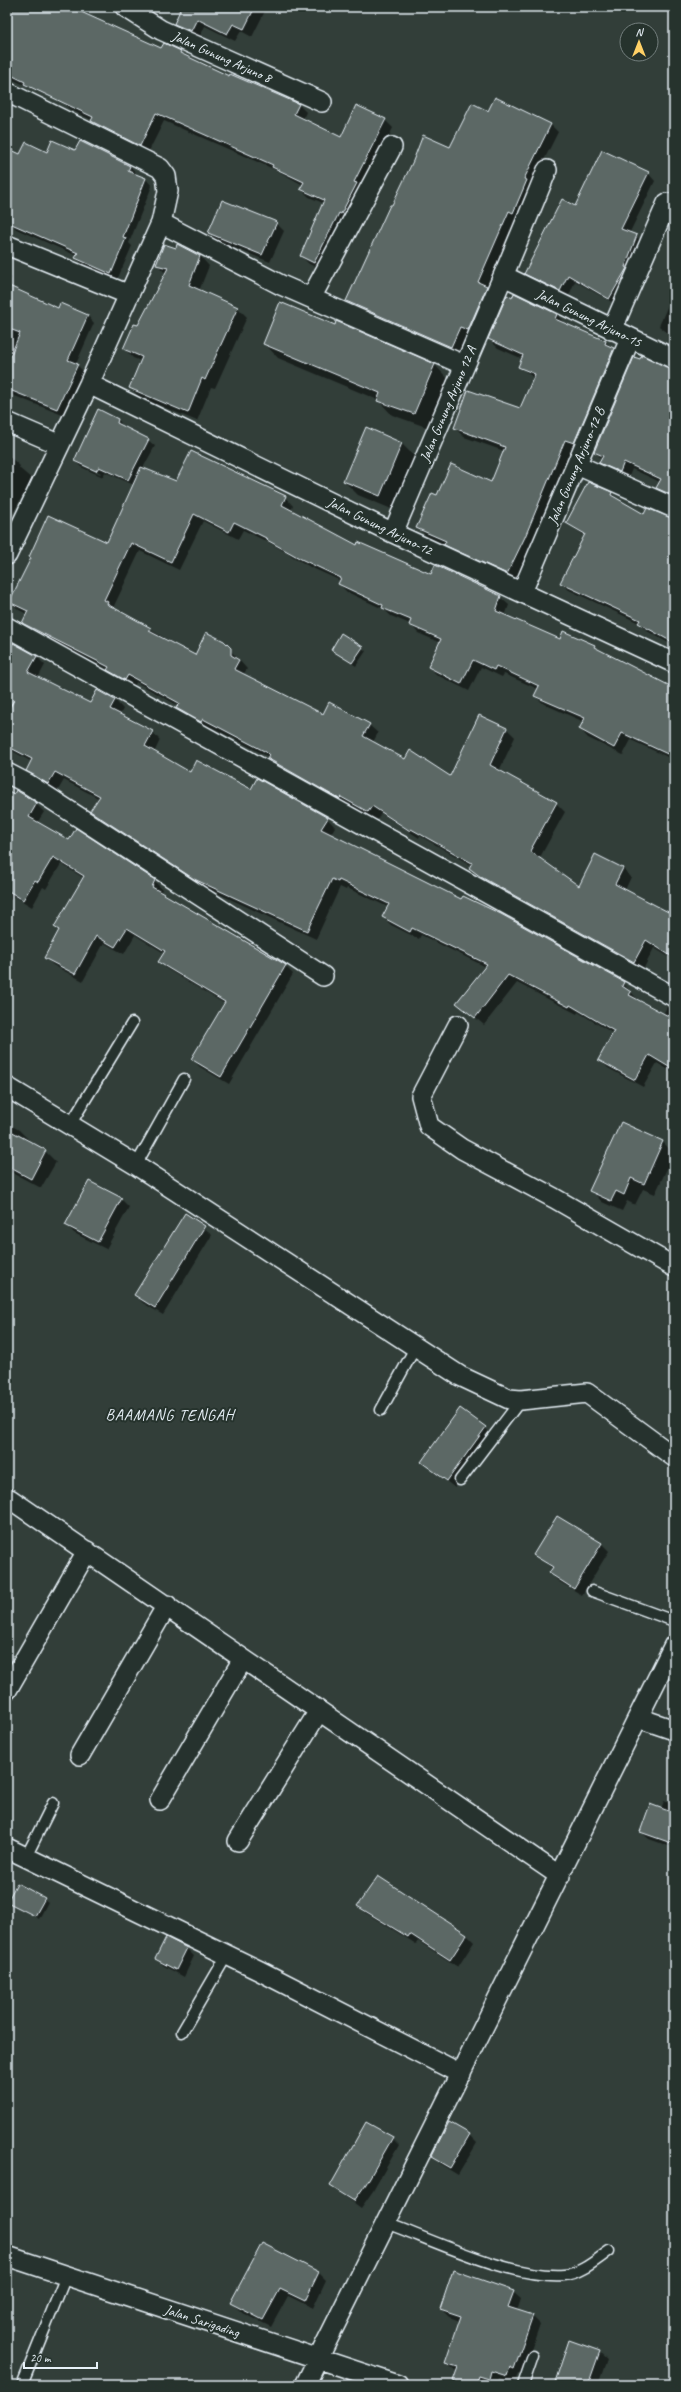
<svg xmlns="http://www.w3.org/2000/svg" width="681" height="2392" viewBox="0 0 681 2392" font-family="Caveat,sans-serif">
<rect width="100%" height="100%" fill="#323e39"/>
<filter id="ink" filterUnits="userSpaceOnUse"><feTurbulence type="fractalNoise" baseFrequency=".025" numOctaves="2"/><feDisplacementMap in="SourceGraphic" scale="8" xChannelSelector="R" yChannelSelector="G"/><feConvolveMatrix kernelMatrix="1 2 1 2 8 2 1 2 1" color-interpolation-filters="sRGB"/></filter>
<g filter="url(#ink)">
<path fill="#0007" fill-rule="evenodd" d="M32 7H70L162 50 180 52 186 57 230 78 298 104 306 112 303 119 342 138 385 120 393 128 322 270 309 264 301 256 323 203 309 197 301 189 303 185 278 171 164 121 148 153 100 129 92 120 69 109 50 88 46 95 7 77V10Z
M173 7H267L252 37 241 31 235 41 205 26 199 39 183 31 175 23 181 12Z
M496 98 551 125 558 132 531 186 520 220 517 218 487 287 494 295 476 337 468 334 459 354 354 309 347 301 392 207 489 112Z
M76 151 130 166 136 173 135 175 146 179 152 186 129 243 132 246 117 280 83 264 76 258 77 256 16 229 10 222 48 154Z
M648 173 655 181 629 234 636 236 644 243 617 305 575 281 568 298 533 281 525 273 576 207Z
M276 223 284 231 270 262 217 241 209 233Z
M200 256 209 266 199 291 238 308 247 317 215 388 211 387 197 421 139 397 130 387 141 361 133 358 124 348 139 327 166 274 157 264Z
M7 273 12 278 8 286 59 309 87 315 94 323 76 364 84 372 65 416 7 393Z
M674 291V338L659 326Z
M514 295 557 315 566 325 606 342 623 358 574 448 516 582 454 553 447 546 426 536 417 527 438 497 491 483 504 451 464 437 455 428 520 409 534 378 519 366 523 359 498 348 489 339Z
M337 323 435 365 449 380 429 428 392 415 378 400 278 358 264 343 335 326Z
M674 371V499L665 495 657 488 660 482 632 469 628 479 608 470 600 463 602 459 595 452Z
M118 419 123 427 148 440 155 446 143 468 176 483 285 497 293 506 291 511 357 546 432 576 500 597 509 605 505 616 560 641 594 646 599 651 674 689V760L631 740 623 755 588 738 580 729 584 722 544 704 535 696 538 689 504 674 502 677 481 667 469 691 437 675 429 667 441 643 418 633 410 624 391 616 385 610 347 592 339 584 341 581 310 567 272 544 243 530 238 539 203 521 179 570 140 551 113 608 195 656 223 642 247 669 243 675 323 715 369 725 378 733 373 742 405 760 450 778 480 716 507 729 515 737 499 771 556 803 565 812 539 859 580 887 596 855 623 869 631 877 625 890 674 916V960L654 948 643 970 490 885 470 868 471 865 420 836 419 838 381 813 377 820 349 804 348 806 276 767 269 757 211 727 210 730 186 716 177 708 179 706 136 682 134 688 117 678 109 670 32 631 23 623 27 614 19 610 10 602 108 543 134 485 105 472 103 477 81 467 75 461ZM81 463 101 473 100 474 81 465Z
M402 444 416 458 394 510 358 495 344 481Z
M7 456 12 459 20 466 19 468 32 479 12 515 16 519 7 536Z
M611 493 618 500 644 515 674 519V646L647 631 639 623 569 590 561 583 585 536 567 523Z
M13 644 37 657 45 665 38 678 90 705 98 691 115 700 123 709 120 715 152 732 160 740 154 753 191 774 252 790 327 818 335 827 330 835 623 983 639 1001 663 1014 667 1007 674 1009V1073L657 1063 643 1087 608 1068 599 1059 614 1034 578 1012 577 1014 517 983 484 1025 458 1003 486 967 421 935 419 939 391 925 383 917 388 907 347 888 346 890 340 887 316 939 204 887 100 819 91 811 100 799 64 780 57 792 36 779 28 771 32 762 7 748V652L9 653Z
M362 648 366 651 356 666 332 650Z
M7 799 36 804 44 812 37 823 69 842 154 881 162 889 160 893 285 966 293 974 229 1084 200 1067 192 1059 225 1004 167 969 159 962 164 953 135 935 124 954 104 943 83 981 53 965 45 957 60 931 55 926 84 878 61 864 46 889 43 887 32 907 14 896 11 900 7 898Z
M7 1123 19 1130 29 1140 28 1142 45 1151 56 1162 41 1188 11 1172 7 1180Z
M622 1123 663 1142 674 1154 655 1194 643 1189 635 1205 627 1201 622 1211 602 1202 591 1190Z
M121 1199 129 1207 106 1249 74 1233 67 1225Z
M185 1215 212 1235 163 1315 143 1303 135 1295Z
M485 1428 493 1435 455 1488 422 1462Z
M601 1543 609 1551 582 1595 558 1581 550 1573 553 1569 535 1555Z
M664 1801 674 1805V1848L649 1839 641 1832 661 1809Z
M378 1877 467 1935 474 1942 458 1967 418 1941 416 1944 366 1913 359 1906Z
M44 1899 48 1902 39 1919 8 1902Z
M187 1949 194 1956 184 1977 164 1966 156 1959Z
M450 2124 469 2135 477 2143 458 2175 440 2164 432 2156Z
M392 2138 399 2145 373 2191 361 2208 331 2186Z
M262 2245 319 2273 326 2280 313 2308 288 2296 271 2327 239 2311 232 2303Z
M513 2292 521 2299 517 2311 532 2316 540 2324 522 2376 518 2374 514 2383 499 2378 497 2385 486 2383 458 2385 454 2381 457 2372 447 2363 460 2321 449 2317 441 2309Z
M599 2352 607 2359 598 2385H555Z"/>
<path fill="#5c6865" stroke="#e8f1f8" d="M7 7H70L161 48 164 43 181 51 180 53 229 76 230 74 299 104 294 114 341 137 356 105 386 119 354 182 357 183 341 214 339 213 314 263 300 256 324 200 300 189 304 182 272 167 273 165 156 113 140 146 91 121 93 117 24 84 25 82 7 73Z
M174 7H255L244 29 233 24 227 34 197 19 191 31 174 24 180 10Z
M495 97 551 124 524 179 527 180 513 213 509 211 478 282 487 286 468 330 460 327 451 347 346 301 390 205H392L413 161 423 135 450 147 472 103 488 111Z
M52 140 75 150 80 141 130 166 128 171 146 178 123 237 126 238 111 274 75 258 78 253 7 222V148L20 154 26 142 47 152Z
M602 150 649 172 621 229 637 235 625 267 627 268 609 299 568 275 560 291 524 274 562 199 575 206Z
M222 200 277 222 262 255 208 233Z
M164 244 176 248 177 244 200 256 189 285 238 307 205 380 202 378 188 413 129 388 142 357 123 349 134 324 138 325 168 268 156 265Z
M7 285 58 308 60 303 88 315 68 360 78 364 57 409 7 389V364L20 333 7 328Z
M514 293 557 314 555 319 606 341 605 344 614 348 574 443 565 440 525 537 507 574 444 545 446 541 416 528 432 493 437 495 451 464 491 482 505 447 454 428 468 390 520 408 535 374 518 367 523 355 488 339 507 295 512 298Z
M280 302 335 325 336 321 435 364 414 414 377 401 380 393 263 344Z
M642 355 674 370V496L656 488 661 479 624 462 620 472 599 463 603 456 594 452 634 357 640 359Z
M98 409 118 419 117 423 149 439 128 480 99 467 96 471 74 461Z
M366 427 402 443 380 496 343 481Z
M191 451 286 496 282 505 357 545 358 542 431 574 435 565 501 596 496 611 560 639 563 631 595 645 594 647 674 688V757L622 733 614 748 579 729 585 718 534 696 539 686 496 666 494 670 473 660 461 684 428 667 441 639 409 625 411 620 382 608 383 605 338 584 341 578 301 559 267 540 268 539 234 522 229 532 194 514 171 562 131 543 104 600 108 602 107 604 151 628 149 631 195 655 206 632 224 641 231 648V655L239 660 234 669 323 714 329 702 370 724 363 736 405 759 410 750 450 776 479 715 507 728 490 765 557 802 530 851 579 886 595 854 623 868 615 884 674 915V958L646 940 634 962 481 877 469 868 472 863 411 829 410 831 372 806 368 812 341 797 339 799 267 758 269 755 266 752 203 719 201 722 176 708 179 703 128 675 125 680 107 670 109 667 22 623 28 611 9 602 31 558 29 557 48 515 107 542 141 467 176 481Z
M588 482 612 492 611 495 644 514 647 508 674 519V643L638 623 640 620 560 583 585 534 566 523Z
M341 633 363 647 352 663 331 650Z
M13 643 37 656 28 672 90 703 97 690 115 700 110 709 153 731 145 746 190 772 196 760 251 789 257 778 328 818 321 829 461 899 463 896 501 914 624 982 622 986 631 992 629 995 674 1019V1070L649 1055 635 1080 598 1060 614 1031 570 1005 569 1007 508 975 475 1018 456 1003 487 964 412 928 410 932 382 917 389 904 339 880 338 882 332 879 307 931 194 879 90 811 100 796 55 772 48 784 26 771 32 759 7 746V713L14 700 7 711V655Z
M7 790 14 794 16 790 37 803 29 817 69 840 76 828 155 880 152 887 286 965 221 1077 191 1059 225 1002 158 962 165 951 127 928 115 947 96 936 75 974 44 958 59 930 54 927 84 876 53 857 38 882 35 880 23 900 7 890Z
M621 1122 663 1141 644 1184 631 1178 624 1195 616 1191 611 1201 589 1191Z
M7 1129 46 1150 31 1179 7 1166Z
M89 1181 122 1198 98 1242 65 1225Z
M185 1213 205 1226 155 1308 134 1295Z
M460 1408 486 1427 447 1481 421 1462Z
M557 1516 602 1543 574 1589 549 1573 553 1567 533 1555Z
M650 1804 674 1813V1844L640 1832Z
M378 1876 467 1934 450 1960 410 1934 408 1937 357 1906Z
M17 1883 45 1898 35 1916 7 1902Z
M166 1937 187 1948 176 1970 155 1959Z
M366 2122 393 2137 366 2184 354 2201 330 2186Z
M449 2122 470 2134 450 2168 431 2157Z
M262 2243 319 2272 305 2301 280 2289 263 2320 230 2303Z
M453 2270 514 2291 508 2307 533 2315 514 2369 510 2367 507 2376 491 2371 489 2379 479 2376 476 2385H465L453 2381 458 2367 445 2363 461 2316 440 2309Z
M569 2340 600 2351 588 2385H554Z"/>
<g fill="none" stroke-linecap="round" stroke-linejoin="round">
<defs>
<path id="lane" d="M70 1125 132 1023
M136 1165 184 1079
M381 1410 415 1348
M460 1480 521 1400
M592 1591 674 1621
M26 1857 53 1803
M182 2032 227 1955
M386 2223C435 2241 513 2279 564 2275 580 2274 596 2260 609 2251
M22 2385 66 2276
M523 2385 533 2356"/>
<path id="street" d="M125 7 161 30 322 102
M7 92 160 168 166 176 168 191 161 223 89 384 7 555
M161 223 281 285 464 365
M7 245 127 294
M504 276 674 359
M311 298 392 147
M612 330 667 203
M89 384 393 533 674 663
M7 422 58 444
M577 465 674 508
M393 533C444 412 498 292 547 170
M522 592 630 339
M7 627 674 997
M7 773 28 784 323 976
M458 1025 421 1096 429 1126 462 1149 554 1198 674 1267
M7 1087 136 1165 460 1376 509 1399 521 1400 587 1393 674 1457
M10 1499 560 1876
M7 1690 87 1551
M639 1718 674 1730
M80 1755 167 1605
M160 1800 243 1659
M238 1841 319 1711
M7 1848 260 1971 461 2074
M7 2256 398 2385
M305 2385 674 1645"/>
</defs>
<use href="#lane" stroke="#e8f1f8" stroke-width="13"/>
<use href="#street" stroke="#e8f1f8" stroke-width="22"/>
<use href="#lane" stroke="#26332d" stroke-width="10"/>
<use href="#street" stroke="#26332d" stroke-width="19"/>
</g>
</g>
<g text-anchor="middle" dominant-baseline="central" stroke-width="4" stroke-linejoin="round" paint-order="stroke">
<g font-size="14" fill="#e8f1f8" stroke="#26332d">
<text transform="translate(222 57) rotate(24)">Jalan Gunung Arjuno 8</text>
<text transform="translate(589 318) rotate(26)">Jalan Gunung Arjuno-15</text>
<text transform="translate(448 404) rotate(-67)">Jalan Gunung Arjuno 12 A</text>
<text transform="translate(576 466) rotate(-67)">Jalan Gunung Arjuno-12 B</text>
<text transform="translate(380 526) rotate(26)">Jalan Gunung Arjuno-12</text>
<text transform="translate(202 2321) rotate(18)">Jalan Sarigading</text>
</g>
<g font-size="16" letter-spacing="1" fill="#e8f1f8" stroke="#26332d">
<text x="170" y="1415">BAAMANG TENGAH</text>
</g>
</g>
<rect width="681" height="2392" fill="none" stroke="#26332d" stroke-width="24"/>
<rect x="12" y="12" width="657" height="2368" fill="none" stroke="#e8f1f8" stroke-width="1.5" filter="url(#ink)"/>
<g transform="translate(639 42)"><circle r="19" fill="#26332d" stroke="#747f7e"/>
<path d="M0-3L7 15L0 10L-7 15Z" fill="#ffd166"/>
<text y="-6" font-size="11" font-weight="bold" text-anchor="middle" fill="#e8f1f8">N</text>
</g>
<path d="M24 2362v6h73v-6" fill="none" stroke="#e8f1f8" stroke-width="2"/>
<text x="30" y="2362" font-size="12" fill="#e8f1f8" stroke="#26332d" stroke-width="3" paint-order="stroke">20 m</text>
</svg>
